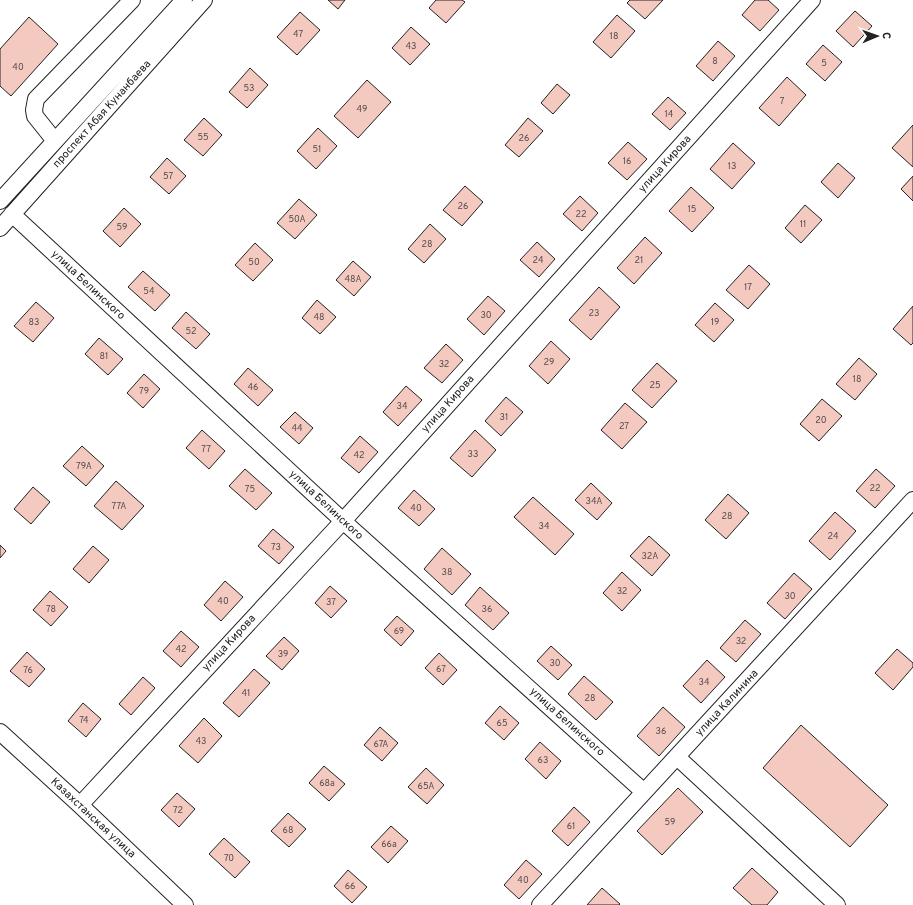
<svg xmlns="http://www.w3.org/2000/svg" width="913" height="905" viewBox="0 0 913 905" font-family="Overpass,sans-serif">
<rect width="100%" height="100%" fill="#fff"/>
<path fill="#f3c9c0" stroke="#222" d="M328 0H345L338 9Z
M436 0H462L465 2 446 23 429 8Z
M630 0H663L645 19 627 3Z
M755 0H768L779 10 760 31 742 15Z
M855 11 872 26 853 47 836 31Z
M300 12 320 30 297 55 277 37Z
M617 15 635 31 611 58 593 42Z
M29 17 58 44 11 96 0 86V49Z
M411 27 430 44 410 65 392 48Z
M718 41 735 56 713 81 696 66Z
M823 45 842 62 825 81 806 64Z
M250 68 268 85 247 108 229 92Z
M787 77 806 95 779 126 759 108Z
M367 80 391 102 358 138 334 116Z
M557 84 570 95 553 114 541 103Z
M668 97 686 113 670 130 652 114Z
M204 118 222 135 203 156 184 140Z
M528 118 543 131 519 157 505 145Z
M913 125V167L892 148Z
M318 128 337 146 316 169 297 151Z
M628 142 647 159 627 180 608 163Z
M733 143 755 163 732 189 710 169Z
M167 158 186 176 169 194 150 177Z
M838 163 855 178 838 198 821 182Z
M913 176V201L901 189Z
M465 186 483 202 462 226 443 210Z
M691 187 714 208 692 232 669 211Z
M580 196 598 213 582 231 563 214Z
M299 199 317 215 295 239 277 223Z
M805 205 822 220 801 243 785 228Z
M124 208 141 224 120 247 103 231Z
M430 224 446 239 424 263 408 249Z
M645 237 662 253 634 284 617 268Z
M537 242 555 259 539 277 520 260Z
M255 243 273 260 253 281 235 265Z
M353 261 371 277 354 296 336 280Z
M749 265 770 284 748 309 726 290Z
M143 271 170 295 155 311 128 287Z
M599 287 620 307 591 340 569 320Z
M488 296 505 311 484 335 467 319Z
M317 300 336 317 320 334 302 318Z
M36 302 54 318 33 342 14 326Z
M715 303 734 320 714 342 695 325Z
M913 306V343L911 345 893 329Z
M186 312 210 334 196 349 172 328Z
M99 338 123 359 108 375 85 354Z
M551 341 570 359 548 384 529 366Z
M446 344 463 360 442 383 424 368Z
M859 358 877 374 855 400 836 384Z
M657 363 677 381 652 408 632 390Z
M248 368 273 390 258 406 234 384Z
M144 374 160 389 143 408 127 393Z
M406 386 422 400 398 426 383 412Z
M506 397 523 412 501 436 485 421Z
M822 399 842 416 819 441 800 424Z
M625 403 647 422 622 449 601 430Z
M295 412 313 428 299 444 280 427Z
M202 430 225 451 209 469 186 448Z
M475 430 496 450 472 477 450 458Z
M360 436 378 452 359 473 341 458Z
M82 446 104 466 86 486 63 466Z
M245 469 272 493 256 510 229 486Z
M876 469 895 486 875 508 856 491Z
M116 481 144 506 122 530 94 506Z
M591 483 612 503 597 520 575 500Z
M33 487 50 502 31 524 14 509Z
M414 490 435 509 419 526 398 508Z
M728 494 749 513 726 539 705 520Z
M533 497 574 534 555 555 514 517Z
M835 512 856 531 830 560 809 541Z
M273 529 294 547 279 564 258 546Z
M649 536 670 555 652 576 630 556Z
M0 545 6 551 0 558Z
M93 546 109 560 89 583 73 569Z
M442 548 471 574 452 595 424 569Z
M622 572 641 590 622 611 603 593Z
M794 573 812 589 785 619 767 603Z
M225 581 243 597 221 621 204 605Z
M330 586 347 601 331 618 315 603Z
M480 587 509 613 493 630 465 605Z
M50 591 68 607 51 626 33 610Z
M397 616 414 631 401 646 384 630Z
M745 620 761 634 736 662 720 648Z
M181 631 199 647 181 667 163 651Z
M284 637 299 651 282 670 266 656Z
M551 646 572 665 558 680 537 661Z
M897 649 913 663V667L893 690 875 673Z
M27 652 45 669 29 687 10 671Z
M439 653 457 670 443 685 425 668Z
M707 660 725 677 701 703 683 686Z
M254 669 270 683 239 717 223 703Z
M584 676 613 702 596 720 568 694Z
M143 677 155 688 131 715 119 704Z
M83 703 101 719 86 737 68 721Z
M500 706 519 723 504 740 485 723Z
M663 707 685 727 659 756 637 736Z
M204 718 222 736 198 763 179 746Z
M801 725 888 805 850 847 763 768Z
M380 727 398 743 382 761 364 745Z
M540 742 561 761 546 779 525 759Z
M324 766 345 784 329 801 309 783Z
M426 768 444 785 427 804 408 787Z
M678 788 703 812 662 855 637 831Z
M177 793 195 809 179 827 161 810Z
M574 807 590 822 568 846 552 831Z
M288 813 306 829 289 847 271 831Z
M391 826 408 841 388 863 371 847Z
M224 838 250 862 235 878 209 854Z
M526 860 542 874 519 899 504 885Z
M752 868 778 892 767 905H752L733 888Z
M348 870 367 887 352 903 334 886Z
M602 888 620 904 619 905H587Z"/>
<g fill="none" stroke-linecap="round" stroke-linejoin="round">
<defs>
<path id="street" d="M55 141 35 116 34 110 36 99 132 0
M0 201 184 0
M12 214 343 521 644 792
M0 228 204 0
M0 732 80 805 185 905
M677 757 837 905
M80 805 343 521 812 0
M540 905 913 500"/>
</defs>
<use href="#street" stroke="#222" stroke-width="18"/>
<use href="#street" stroke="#fff" stroke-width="16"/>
</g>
<g text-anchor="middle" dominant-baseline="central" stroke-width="3" stroke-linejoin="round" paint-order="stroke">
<g font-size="9" fill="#564c4a">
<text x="298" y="34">47</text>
<text x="614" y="36">18</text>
<text x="411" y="46">43</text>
<text x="715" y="61">8</text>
<text x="824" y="63">5</text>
<text x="18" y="67">40</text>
<text x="249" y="88">53</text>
<text x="782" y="101">7</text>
<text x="362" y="109">49</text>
<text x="669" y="114">14</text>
<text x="203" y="137">55</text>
<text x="524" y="138">26</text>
<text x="317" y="149">51</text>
<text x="627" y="161">16</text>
<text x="732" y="166">13</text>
<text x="168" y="176">57</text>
<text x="463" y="206">26</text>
<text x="692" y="209">15</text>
<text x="581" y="214">22</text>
<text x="297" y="219">50А</text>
<text x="803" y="224">11</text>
<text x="122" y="227">59</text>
<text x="427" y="244">28</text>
<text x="538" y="260">24</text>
<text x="639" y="260">21</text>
<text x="254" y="262">50</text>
<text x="353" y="279">48А</text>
<text x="748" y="287">17</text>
<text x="149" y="291">54</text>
<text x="594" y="313">23</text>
<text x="486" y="315">30</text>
<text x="319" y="317">48</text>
<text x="34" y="322">83</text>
<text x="715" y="322">19</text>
<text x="191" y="331">52</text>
<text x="104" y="356">81</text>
<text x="549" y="362">29</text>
<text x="444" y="364">32</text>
<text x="857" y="379">18</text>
<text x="655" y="385">25</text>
<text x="253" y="387">46</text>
<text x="144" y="391">79</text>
<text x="402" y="406">34</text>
<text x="504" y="417">31</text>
<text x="821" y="420">20</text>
<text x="624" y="426">27</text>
<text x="297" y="428">44</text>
<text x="206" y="449">77</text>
<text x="473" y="454">33</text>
<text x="359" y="455">42</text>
<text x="84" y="466">79А</text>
<text x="875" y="488">22</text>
<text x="250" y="489">75</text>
<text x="594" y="501">34А</text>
<text x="119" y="506">77А</text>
<text x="416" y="508">40</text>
<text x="727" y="516">28</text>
<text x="544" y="526">34</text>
<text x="833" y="536">24</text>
<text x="276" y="547">73</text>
<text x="650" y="556">32А</text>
<text x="447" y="572">38</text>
<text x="622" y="591">32</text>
<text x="790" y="596">30</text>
<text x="223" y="601">40</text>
<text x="331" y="602">37</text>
<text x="51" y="609">78</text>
<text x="487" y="609">36</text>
<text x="399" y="631">69</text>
<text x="741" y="641">32</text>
<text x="181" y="649">42</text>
<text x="283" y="654">39</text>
<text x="555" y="663">30</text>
<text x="441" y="669">67</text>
<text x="28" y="670">76</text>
<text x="704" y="682">34</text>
<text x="246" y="693">41</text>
<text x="590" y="698">28</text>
<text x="84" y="720">74</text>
<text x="502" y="723">65</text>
<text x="661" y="731">36</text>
<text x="201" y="741">43</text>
<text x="381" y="744">67А</text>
<text x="543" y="760">63</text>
<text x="327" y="783">68а</text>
<text x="426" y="786">65А</text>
<text x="178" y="810">72</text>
<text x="670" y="822">59</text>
<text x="571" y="826">61</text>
<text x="288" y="830">68</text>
<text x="389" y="844">66а</text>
<text x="229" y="858">70</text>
<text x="523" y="880">40</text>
<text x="350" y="886">66</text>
</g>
<g font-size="11" fill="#222" stroke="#fff">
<text transform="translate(102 114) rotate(-48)">проспект Абая Кунанбаева</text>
<text transform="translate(665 164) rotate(-48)">улица Кирова</text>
<text transform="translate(88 285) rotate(43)">улица Белинского</text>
<text transform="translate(448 404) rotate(-48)">улица Кирова</text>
<text transform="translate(326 505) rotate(43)">улица Белинского</text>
<text transform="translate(229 643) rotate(-47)">улица Кирова</text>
<text transform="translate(727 703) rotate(-47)">улица Калинина</text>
<text transform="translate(567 722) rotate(42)">улица Белинского</text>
<text transform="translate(93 818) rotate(43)">Казахстанская улица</text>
</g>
</g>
<g transform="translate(877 36) rotate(88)" stroke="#ffffff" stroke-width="3" paint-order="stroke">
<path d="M0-3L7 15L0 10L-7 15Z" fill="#222222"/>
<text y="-6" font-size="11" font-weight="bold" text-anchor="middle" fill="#222222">С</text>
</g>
</svg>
